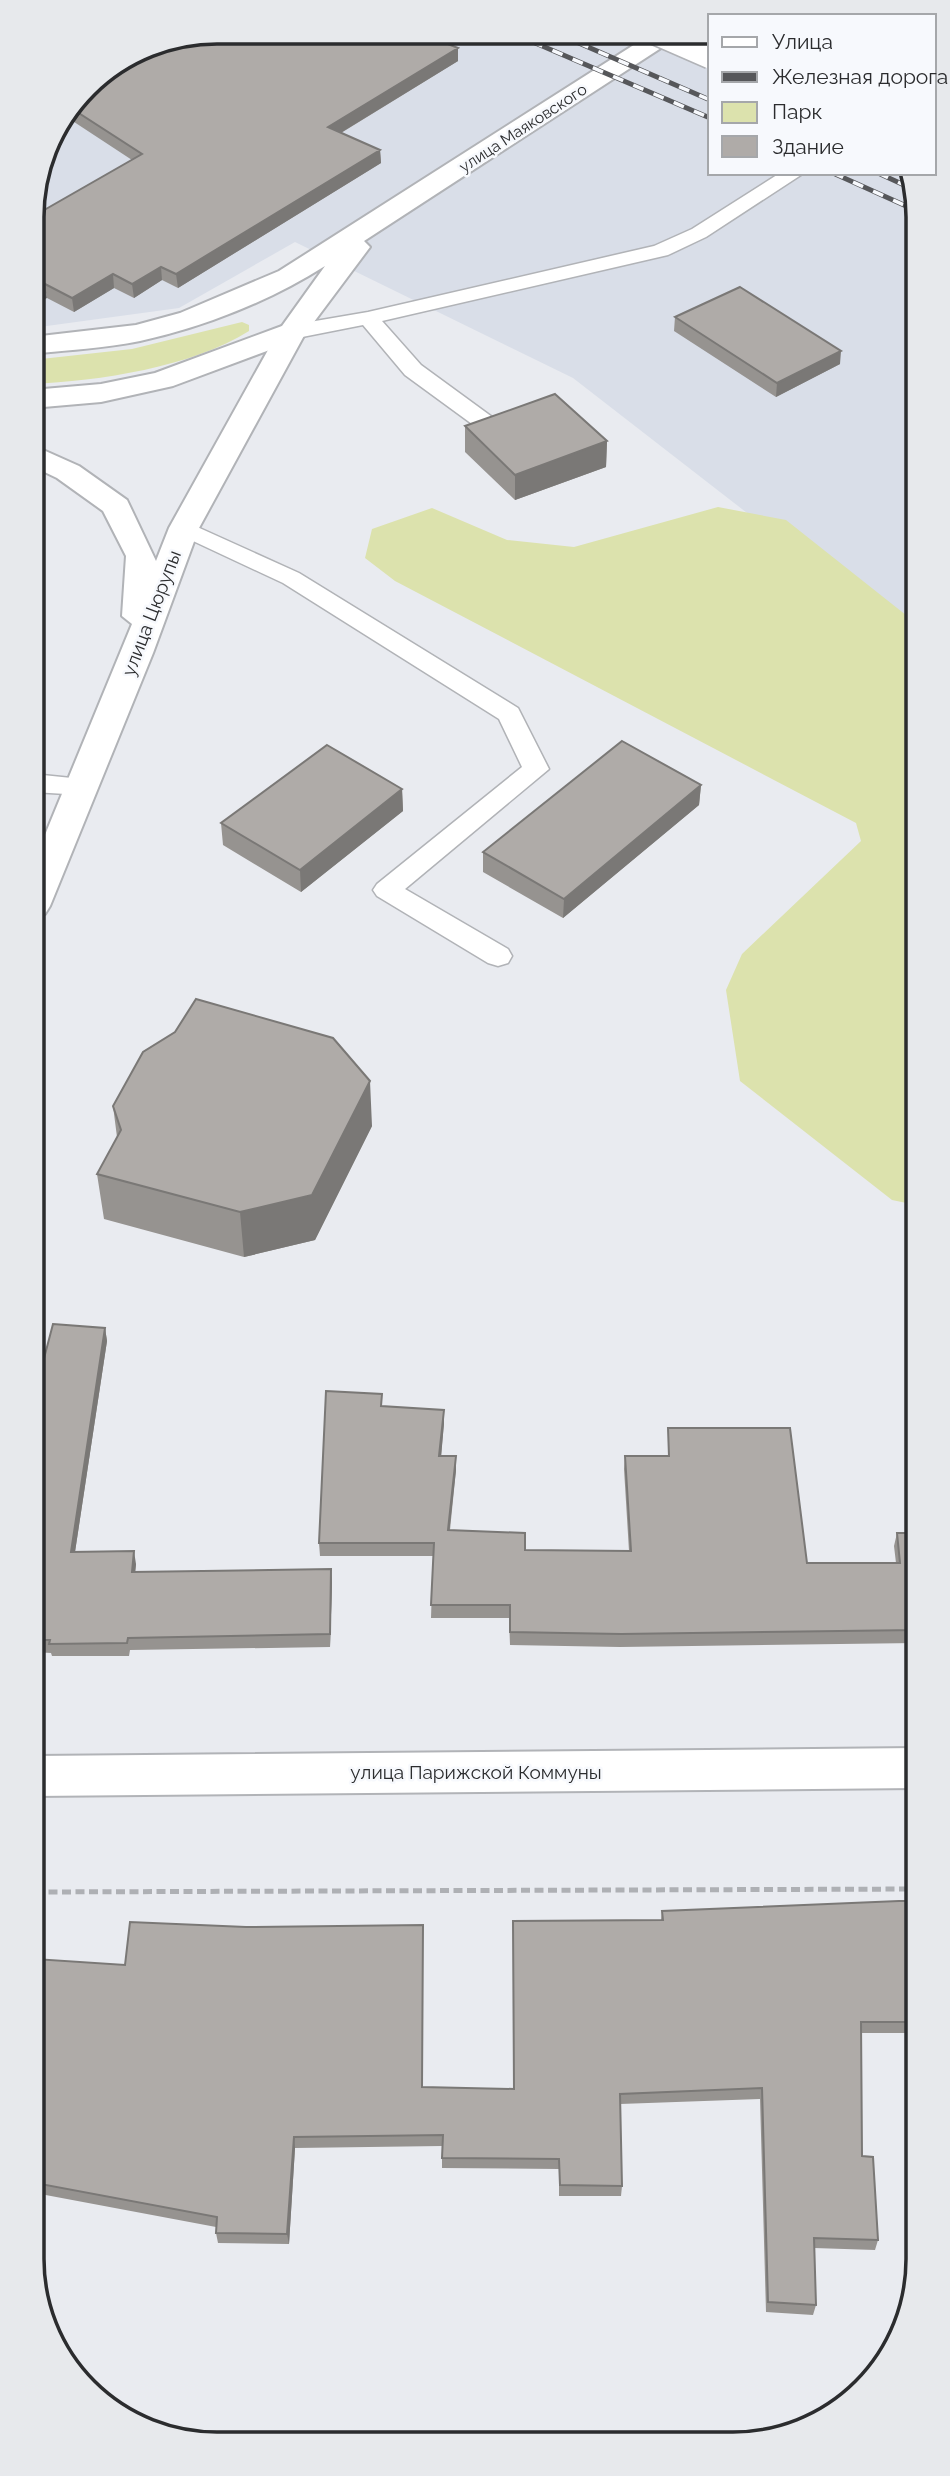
<svg xmlns="http://www.w3.org/2000/svg" width="950" height="2476" viewBox="0 0 950 2476" font-family="Raleway,sans-serif">
<rect width="100%" height="100%" fill="#e9ebf0"/>
<path fill="#d9dee8" d="M216 32 710 35V173H911L915 180 916 644 573 378 295 242 179 308 32 328V204L50 135 94 78Z"/>
<path fill="#dce2ad" d="M242 322 249 325V331C192 367 99 381 32 384V360L132 349Z
M718 507 786 520 916 623V1205L892 1200 740 1081 726 990 742 954 861 841 856 823 395 581 365 558 372 529 432 508 507 540 574 547Z"/>
<g fill="none" stroke-linecap="round" stroke-linejoin="round">
<defs>
<path id="service" d="M780 173H804L706 237 668 255 382 321 421 365 499 422 502 427 499 432H483L405 375 363 325 292 339 281 332 292 325 368 312 654 246 692 229Z
M184 521 299 573 518 708 549 769 405 889 508 949 512 956 508 963 498 966 488 963 377 896 373 890 377 884 522 767 499 719 283 583 176 533 172 528 176 523Z
M33 774 91 780 95 786 91 792 82 795 33 792Z"/>
<path id="minor" d="M917 1748V1788L34 1796V1756Z"/>
<path id="secondary" d="M292 324 302 326 306 332 199 528 153 653 50 906 45 914 33 918V864L132 624 122 616 126 556 103 511 57 478 32 466V445L79 466 127 500 156 561 169 528 278 332 282 326Z"/>
<path id="primary" d="M651 34 681 35 364 241 370 247 302 338 173 386 101 402 32 408V390L101 384 155 373 282 326 325 266C270 301 204 327 140 341 105 348 68 350 32 354V337L136 325 180 313 279 271Z"/>
</defs>
<use href="#service" stroke="#b1b3b7" stroke-width="3"/>
<use href="#minor" stroke="#b1b3b7" stroke-width="4"/>
<use href="#secondary" stroke="#b1b3b7" stroke-width="4"/>
<use href="#primary" stroke="#b1b3b7" stroke-width="4"/>
<path stroke="#aeb0b4" stroke-width="5" stroke-dasharray="9 4.5" stroke-linecap="butt" d="M35 1892 918 1889"/>
<use href="#service" fill="#fff" fill-rule="evenodd"/>
<use href="#minor" fill="#fff" fill-rule="evenodd"/>
<use href="#secondary" fill="#fff" fill-rule="evenodd"/>
<use href="#primary" fill="#fff" fill-rule="evenodd"/>
<defs>
<path id="rail" d="M512 33 710 118
M558 34 710 100
M833 173 915 210
M878 173 915 190"/>
</defs>
<use href="#rail" stroke="#56575a" stroke-width="5"/>
<use href="#rail" stroke="#f7f9fd" stroke-width="3.5" stroke-dasharray="11" stroke-linecap="butt"/>
<defs>
<path id="service-bridge" d="M655 34 710 58"/>
</defs>
<use href="#service-bridge" stroke="#b1b3b7" stroke-width="24" stroke-linecap="butt"/>
<use href="#service-bridge" stroke="#fff" stroke-width="21"/>
</g>
<path fill="#969390" d="M458 48V61L341 133 380 150 381 163 178 288 162 280 134 298 114 288 74 312 47 298 32 217 132 160 65 116 94 78Z
M675 317 840 364 776 397 674 331Z
M465 426 607 441 606 467 515 500 465 452Z
M701 785 699 805 563 918 483 872V852Z
M402 789 403 811 301 892 223 845 221 823Z
M113 1106 372 1126 315 1240 244 1257 104 1219 97 1174 117 1137Z
M105 1328 107 1341 75 1552 136 1564 135 1572 331 1569 332 1582 330 1647 130 1650 129 1656H52L51 1653 34 1652V1366H42Z
M382 1406 444 1410V1423L441 1456 456 1470 450 1530 525 1550 629 1551 624 1469 625 1456H668V1428L807 1563H896L894 1546 897 1533H917V1643L620 1647 510 1645 509 1618H431L433 1556H320L319 1543Z
M918 1901V2033H861L862 2156 878 2240 875 2250 814 2248 816 2305 813 2315 766 2312 760 2099 620 2104 622 2186 621 2196H559V2169L442 2168V2146L295 2148 289 2244 218 2243 216 2233V2227L35 2193V1922H37L40 1933 36 1959 423 2087 514 2089 661 1920 662 1911Z"/>
<path fill="#7a7876" d="M458 48V61L329 140 328 127Z
M380 150 381 163 178 288 176 274Z
M161 267 162 280 134 298 132 284Z
M113 274 114 288 74 312 72 298Z
M45 284 47 298 32 306V292Z
M841 351 840 364 776 397 777 383Z
M607 441 606 467 515 500V475Z
M701 785 699 805 563 918 564 899Z
M402 789 403 811 301 892 300 870Z
M370 1081 372 1126 315 1240 244 1257 240 1212Z
M105 1328 107 1341 73 1565 71 1552Z
M444 1410V1423L440 1469 439 1456Z
M456 1456V1470L448 1543V1530Z
M134 1551 136 1564 134 1585 132 1572Z
M331 1569 332 1582 330 1647V1634Z
M37 1922 40 1933 35 1970V1937Z
M294 2137 295 2148 289 2244 287 2234Z"/>
<path fill="#afaba8" stroke="#7a7876" stroke-width="2" d="M216 32 420 33 458 48 328 127 380 150 176 274 161 267 132 284 113 274 72 298 45 284 32 292V217L142 154 71 108 94 78 146 45Z
M740 287 841 351 777 383 675 317Z
M555 394 607 441 515 475 465 426Z
M622 741 701 785 564 899 483 852Z
M327 745 402 789 300 870 221 823Z
M196 999 333 1038 370 1081 312 1195 240 1212 97 1174 121 1130 113 1106 143 1052 175 1032Z
M53 1324 105 1328 71 1552 134 1551 132 1572 331 1569 330 1634 128 1638 127 1643 49 1644 50 1640H34V1366H42Z
M326 1391 382 1394 381 1406 444 1410 439 1456H456L448 1530 525 1533V1550L631 1551 625 1456H669L668 1428H790L807 1563H900L897 1533H917V1630L621 1634 510 1632V1605H431L434 1543H319Z
M899 1901H918V2022H861L862 2156 873 2157 878 2240 814 2238 816 2305 768 2302 762 2088 620 2094 622 2186 560 2185 559 2159 442 2158 443 2135 294 2137 287 2234 216 2233 217 2217 35 2183V1959L125 1965 130 1922 246 1927 423 1925 422 2087 514 2089 513 1921 663 1920 662 1911Z
M35 1922H37L35 1937Z
M811 2416 828 2419 811 2426Z"/>
<g text-anchor="middle" dominant-baseline="central" stroke-width="5" stroke-linejoin="round" paint-order="stroke">
<g font-size="16" fill="#2b2c2e" stroke="#f7f9fd">
<text transform="translate(523 128) rotate(-33)">улица Маяковского</text>
</g>
<g font-size="19" fill="#2b2c2e" stroke="#f7f9fd">
<text transform="translate(151 613) rotate(-69)">улица Цюрупы</text>
<text x="476" y="1772">улица Парижской Коммуны</text>
</g>
</g>
<path d="M0 0H950V2476H0ZM217 44H733A173 173 0 0 1 906 217V2259A173 173 0 0 1 733 2432H217A173 173 0 0 1 44 2259V217A173 173 0 0 1 217 44Z" fill="#e7e9ec" fill-rule="evenodd"/>
<path fill="none" stroke="#2b2c2e" stroke-width="3.5" d="M217 44H733A173 173 0 0 1 906 217V2259A173 173 0 0 1 733 2432H217A173 173 0 0 1 44 2259V217A173 173 0 0 1 217 44Z"/>
<rect x="708" y="14" width="228" height="161" fill="#f7f9fd" stroke="#a5a7aa" stroke-width="2"/>
<rect x="722" y="37" width="35" height="10" fill="#ffffff" stroke="#a5a7aa" stroke-width="2"/>
<text x="772" y="49" font-size="21" fill="#2b2c2e">Улица</text>
<rect x="722" y="72" width="35" height="10" fill="#56575a" stroke="#a5a7aa" stroke-width="2"/>
<text x="772" y="84" font-size="21" fill="#2b2c2e">Железная дорога</text>
<rect x="722" y="102" width="35" height="21" fill="#dce2ad" stroke="#a5a7aa" stroke-width="2"/>
<text x="772" y="119" font-size="21" fill="#2b2c2e">Парк</text>
<rect x="722" y="136" width="35" height="21" fill="#afaba8" stroke="#a5a7aa" stroke-width="2"/>
<text x="772" y="154" font-size="21" fill="#2b2c2e">Здание</text>
</svg>
